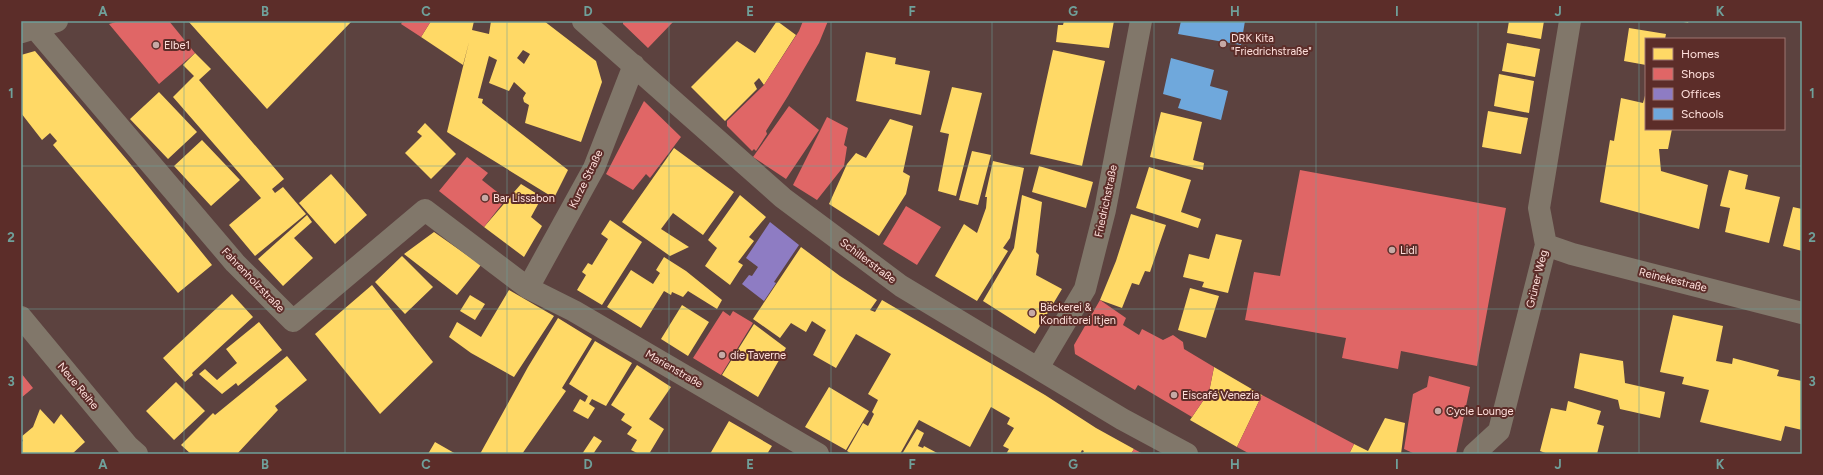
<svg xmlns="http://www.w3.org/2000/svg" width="1823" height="475" viewBox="0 0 1823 475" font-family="Figtree,sans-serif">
<rect width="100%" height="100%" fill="#5c423f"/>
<path fill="#ffd966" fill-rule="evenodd" d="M188 21H352L267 109Z
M431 21H474L472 30 489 34 491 21H544L596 61 602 82 581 142 525 123 529 105 524 102 523 98 526 93 514 82 509 91 489 83 497 60 489 56 478 98 483 99 482 103 568 170 554 198 447 132 469 42 463 65 421 37ZM523 50 530 54 524 64 517 58Z
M777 21 796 35 764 85 759 78 754 83 757 89 725 121 691 87 737 41 755 53Z
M1064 21H1114L1109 48 1056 42 1058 25H1063Z
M1509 21H1544L1541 39 1507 33Z
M1679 21H1689L1688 23Z
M1629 28 1666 34 1665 39H1646V65L1624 61Z
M1507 43 1540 49 1535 77 1502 71Z
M1053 50 1105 61 1082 166 1030 154Z
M35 51 127 160 212 265 178 293 53 145 57 141 50 133 42 140 21 113V55Z
M866 52 896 58 895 64 930 71 921 115 856 101Z
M195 53 211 69 199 80 284 179 272 189 275 193 283 187 306 214 255 256 229 225 261 198 173 97 194 76 183 65Z
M1499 74 1534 81 1529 113 1494 106Z
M952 87 982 93 956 196 938 191 949 134 940 132Z
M159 92 197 132 168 159 130 119Z
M1646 92V129H1672L1668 149H1659L1661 171 1708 185 1699 229 1600 202 1610 140 1614 141 1621 98 1643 103Z
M1488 111 1528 118 1521 154 1482 147Z
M1161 112 1202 122 1193 160 1204 163 1203 170 1150 157Z
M890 119 913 126 903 172 910 176 906 194 879 236 829 204 847 164 856 153 866 158Z
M425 123 456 154 431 179 405 153 422 136 417 132Z
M202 140 240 180 211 206 174 166Z
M674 148 734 192 703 235 673 213 661 229 689 247 670 256 622 222Z
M972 151 991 155 978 205 959 200Z
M993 161 1024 168 1010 238 1003 248 1008 251 977 301 935 276 964 224 977 233 986 208 987 197H985Z
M1039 166 1093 182 1086 208 1032 192Z
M1149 167 1191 180 1181 212 1201 219 1198 228 1136 208Z
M1729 170 1748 175 1745 189 1780 197 1769 243 1725 232 1730 208 1720 206Z
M331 174 367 215 335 244 299 203Z
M521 184 542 197 531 217 542 226 524 257 484 227Z
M740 195 766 217 749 237 754 241 738 262 743 265 730 285 705 266 717 248 708 240Z
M1022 195 1042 202 1036 252 1039 255 1036 275 1062 289 1035 334 983 301 1014 248Z
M1793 207 1802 209V251L1783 246Z
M1131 214 1166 225 1150 272 1145 271 1139 285 1132 283 1122 308 1100 300 1116 261Z
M307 215 312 222 294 238 313 258 283 286 258 259Z
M610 220 642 242 602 305 577 290 586 275 582 272 588 263 592 265 608 239 601 234Z
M434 232 481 265 457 295 404 254Z
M1216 234 1242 240 1228 293 1202 287 1204 282 1183 277 1189 254 1209 259Z
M801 247 840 276 877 300 870 310 875 312 882 300 1045 395 1096 428 1134 449 1131 454H1082L1084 451 1082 450 1080 454H1006L1009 449 1003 446 1014 428 1007 424 1010 418 991 407 970 447 919 420 900 454H852L847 451 863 423 868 426 874 414 872 412 878 400 868 394 891 354 856 334 836 368 813 355 826 330 812 321 806 332 791 323 780 338 753 319Z
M402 256 433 287 405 314 375 282Z
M664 257 686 271 722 300 717 309 688 291 683 297 672 292 671 295 664 291 641 328 607 307 631 270 653 284 660 273 656 270Z
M372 285 433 362 380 414 315 334Z
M1190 288 1219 296 1206 338 1178 330Z
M509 290 554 316 514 377 471 353 449 337 457 322 481 337Z
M232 294 253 317 192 373 193 375 185 382 163 358Z
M470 295 485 304 475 320 460 311Z
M682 305 709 322 688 356 661 339Z
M1673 315 1723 326 1716 361 1732 364 1733 358 1779 370 1777 376 1802 381V430L1785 426 1781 441 1700 422 1709 390 1682 384 1684 377 1660 372Z
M558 318 592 339 562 388 566 391 522 454H480L528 367Z
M259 322 282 350 238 386 236 383 222 394 199 374 205 369 217 380 237 363 226 349Z
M754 324 786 348 758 397 722 375Z
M595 341 632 363 606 406 592 399 589 404 595 408 588 419 573 411 580 399 585 402 588 396 569 384Z
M1580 353 1623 361 1625 383 1665 392 1660 418 1620 409 1618 400 1574 388Z
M287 356 307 380 275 406 278 410 237 454H191L181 445 213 413 215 415Z
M637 365 671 387 649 419 664 429 649 454H639L631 450 637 440 627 434 632 427 621 420 625 414 611 405Z
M1214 367 1262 395 1237 447 1190 420 1209 392Z
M176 382 205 411 174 440 146 411Z
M829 387 869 411 846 450 805 427Z
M1568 401 1601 411 1597 424 1604 426 1597 454H1548L1540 451 1551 408 1566 411Z
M40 409 54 424 61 414 85 442 72 454H21V442L23 441 21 437 33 427Z
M1385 418 1405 423 1401 454H1349L1354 444 1368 451Z
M729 421 772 446 767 454H710Z
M917 429 924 433 918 446 923 448 924 446 939 454H902Z
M594 436 602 441 593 454H582Z
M435 442 456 454H428Z"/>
<path fill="#e06666" d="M119 21H169L195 53 159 84 109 24Z
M403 21H431L421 37 401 24Z
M623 21H674L648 48 623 24Z
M803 21H828L819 43 788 96 766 131 767 134 756 151 754 149 752 151 727 126V121L764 85 799 31Z
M644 101 681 137 650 178 646 174 633 190 606 174Z
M789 106 819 130 786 179 753 157Z
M827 117 848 128 844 145 847 147 844 166 817 200 793 185Z
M467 157 488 173 482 180 506 199 484 227 439 191Z
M1300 170 1506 208 1477 366 1401 351 1398 369 1342 358 1346 338 1245 320 1254 272 1280 276Z
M906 206 941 227 917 265 883 244Z
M1100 300 1126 318 1123 325 1139 335 1142 329 1163 340 1173 335 1183 342 1184 349 1214 367 1209 392 1192 417 1138 385 1135 390 1075 354 1074 345Z
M723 311 730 316 733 311 753 323 721 375 693 358Z
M21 373 33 388 21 398Z
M1429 376 1470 387 1456 454H1415L1404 449 1413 394 1427 387Z
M1262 395 1354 444 1349 454H1250L1237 447Z
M1134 449 1143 454H1131Z"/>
<path fill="#8e7cc3" d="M770 222 799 245 774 282 776 283 764 301 742 284 749 275 752 276 758 267 746 258Z"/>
<path fill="#6fa8dc" d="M1181 21H1245L1241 45 1178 34Z
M1171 58 1214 70 1210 86 1228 91 1221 120 1178 108 1181 99 1163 94Z"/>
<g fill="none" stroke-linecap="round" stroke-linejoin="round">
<path stroke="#81776a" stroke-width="22" d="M583 21 783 198 901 286 1122 419 1187 454
M35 28 235 263 293 321 425 210 528 288 574 311 818 454
M22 32 57 21
M1546 245 1572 254 1802 313
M528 288 594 168 634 65
M21 317 128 446 137 454
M1038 368 1085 289 1105 210 1141 21
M1474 454 1499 431 1546 245 1539 208 1570 21"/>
</g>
<path fill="none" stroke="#6fa09a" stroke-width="1" stroke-opacity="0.55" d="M184 21V454M345 21V454M507 21V454M669 21V454M831 21V454M992 21V454M1154 21V454M1316 21V454M1478 21V454M1639 21V454M21 166H1802M21 309H1802"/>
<g fill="#c6a9a5" stroke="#5c2d29" stroke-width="1.5">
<circle cx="1223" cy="44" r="4"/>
<circle cx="156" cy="45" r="4"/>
<circle cx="485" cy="198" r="4"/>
<circle cx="1392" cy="250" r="4"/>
<circle cx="1032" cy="313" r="4"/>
<circle cx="722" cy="355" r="4"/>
<circle cx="1174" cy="395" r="4"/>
<circle cx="1438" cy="411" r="4"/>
</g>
<g text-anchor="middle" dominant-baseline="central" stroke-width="4" stroke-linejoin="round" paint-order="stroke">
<g font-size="11" fill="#ffe0dc" stroke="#5c2d29" text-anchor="start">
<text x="1231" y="38">DRK Kita<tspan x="1231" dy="13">"Friedrichstraße"</tspan></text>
<text x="164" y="45">Elbe1</text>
<text x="493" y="198">Bar Lissabon</text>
<text x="1400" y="250">Lidl</text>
<text x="1040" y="307">Bäckerei &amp;<tspan x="1040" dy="13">Konditorei Itjen</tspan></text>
<text x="730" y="355">die Taverne</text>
<text x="1182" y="395">Eiscafé Venezia</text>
<text x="1446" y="411">Cycle Lounge</text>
</g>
<g font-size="11" fill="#ffe0dc" stroke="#5c2d29">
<text transform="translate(586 179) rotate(-64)">Kurze Straße</text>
<text transform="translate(1106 201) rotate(-78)">Friedrichstraße</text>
<text transform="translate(868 261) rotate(37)">Schillerstraße</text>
<text transform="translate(1537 279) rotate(-76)">Grüner Weg</text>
<text transform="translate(253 280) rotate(46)">Fahrenholzstraße</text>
<text transform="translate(1673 280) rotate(14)">Reinekestraße</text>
<text transform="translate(674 369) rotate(30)">Marienstraße</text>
<text transform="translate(78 386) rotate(50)">Neue Reihe</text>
</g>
</g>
<rect width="1823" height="475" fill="none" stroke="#5c2d29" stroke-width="44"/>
<rect x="1645" y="38" width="140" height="92" fill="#5c2d29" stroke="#9d7571"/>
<rect x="1653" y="48" width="20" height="12" fill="#ffd966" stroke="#9d7571"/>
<text x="1681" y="58" font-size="12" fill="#ffe0dc">Homes</text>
<rect x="1653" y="68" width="20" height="12" fill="#e06666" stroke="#9d7571"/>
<text x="1681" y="78" font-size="12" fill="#ffe0dc">Shops</text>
<rect x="1653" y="88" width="20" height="12" fill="#8e7cc3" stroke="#9d7571"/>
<text x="1681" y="98" font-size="12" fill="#ffe0dc">Offices</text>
<rect x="1653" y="108" width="20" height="12" fill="#6fa8dc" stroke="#9d7571"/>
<text x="1681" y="118" font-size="12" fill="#ffe0dc">Schools</text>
<rect x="22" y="22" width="1779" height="431" fill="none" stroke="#6fa09a" stroke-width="1.5"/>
<g font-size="13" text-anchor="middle" font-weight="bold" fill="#6fa09a">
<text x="103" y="16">A</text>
<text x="265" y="16">B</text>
<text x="426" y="16">C</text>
<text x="588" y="16">D</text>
<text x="750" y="16">E</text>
<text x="912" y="16">F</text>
<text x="1073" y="16">G</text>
<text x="1235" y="16">H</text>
<text x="1397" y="16">I</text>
<text x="1558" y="16">J</text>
<text x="1720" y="16">K</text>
<text x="11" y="98">1</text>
<text x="1812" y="98">1</text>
<text x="11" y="242">2</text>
<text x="1812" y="242">2</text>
<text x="11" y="386">3</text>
<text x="1812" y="386">3</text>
<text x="103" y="469">A</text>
<text x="265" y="469">B</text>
<text x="426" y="469">C</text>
<text x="588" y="469">D</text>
<text x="750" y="469">E</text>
<text x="912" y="469">F</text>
<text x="1073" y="469">G</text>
<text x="1235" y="469">H</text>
<text x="1397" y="469">I</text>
<text x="1558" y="469">J</text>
<text x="1720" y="469">K</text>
</g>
</svg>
